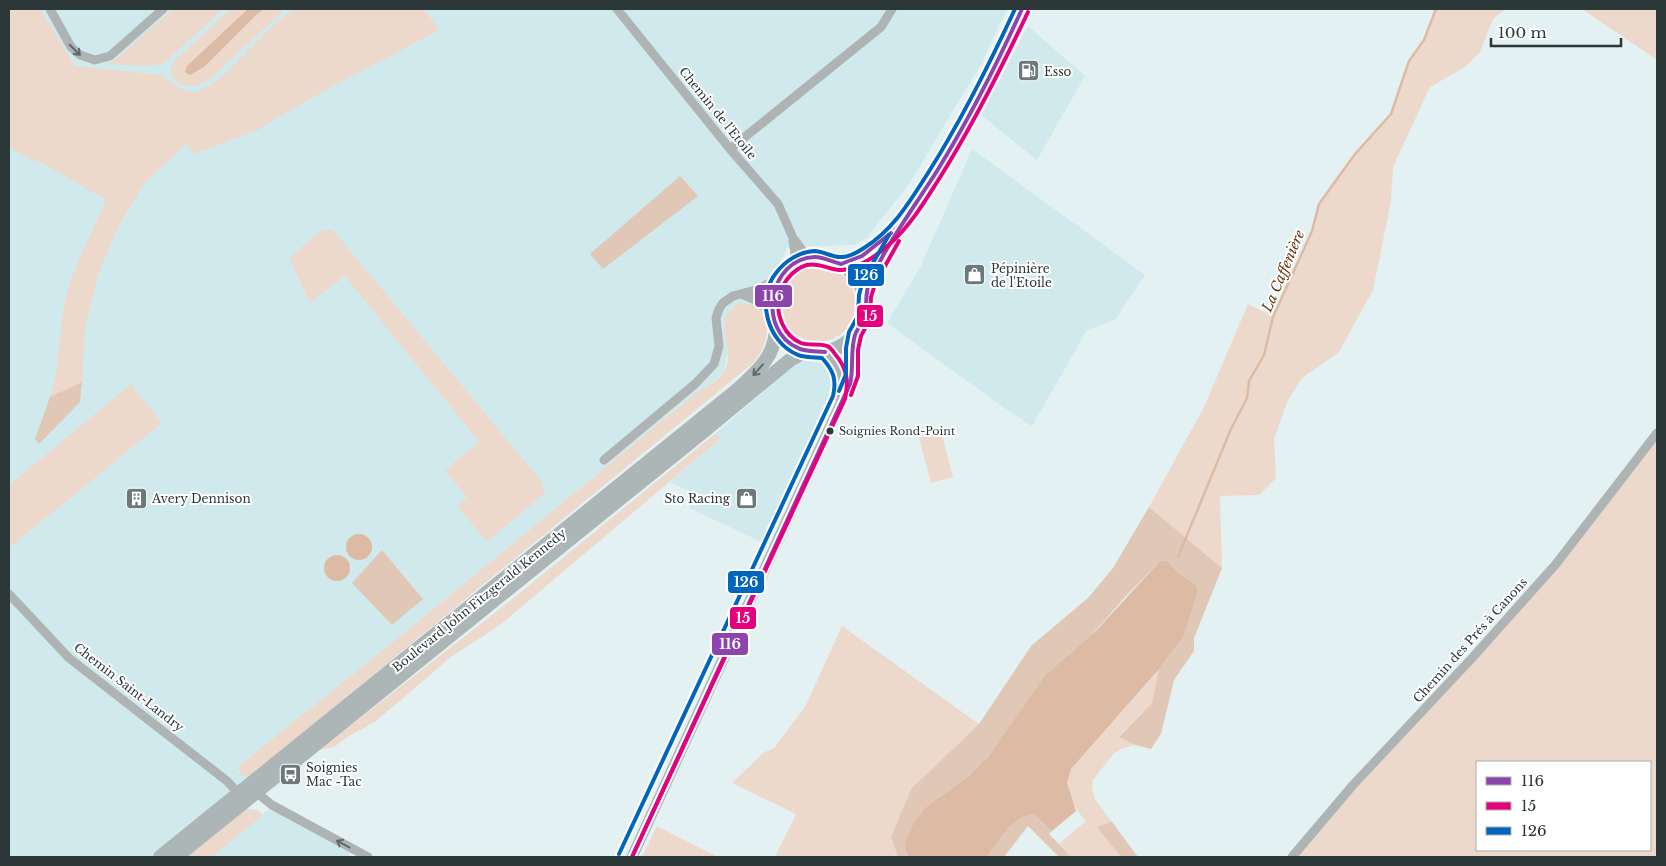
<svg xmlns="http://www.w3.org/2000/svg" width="1666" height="866" viewBox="0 0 1666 866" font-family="'Libre Baskerville',serif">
<rect width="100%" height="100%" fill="#e3f1f3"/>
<path fill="#cfe9ec" d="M9 9H1007L981 64 911 181 867 238 853 245 788 247 772 277 763 315 757 306 725 332 728 353 723 373 711 384 697 392 394 641 237 767 239 773 249 777 150 857H9Z
M1028 26 1085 76 1037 160 981 115Z
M972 149 1145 275 1115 320 1087 330 1032 426 1003 407 887 323 921 266Z
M814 358 828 367 836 381 766 544 689 508 696 494 670 482 720 439 716 433 799 361Z
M270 808 353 852 347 857H212Z"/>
<path fill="#edd9cb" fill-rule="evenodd" d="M9 9H40L75 66 161 75 185 91 195 92 211 85 227 72 274 24 294 9H424L439 30 317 95 257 130 194 154 186 144 143 185 117 229 97 278 85 330 82 382 50 397C60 366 58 333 65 301 73 266 92 233 106 200L42 163 30 159 19 153 9 145Z
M173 9H223L163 64 147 66 108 64 115 60Z
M230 9H285L209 80C204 82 199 86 194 86 180 88 166 76 173 62Z
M1436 9H1506L1493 19 1480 52 1465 67 1430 87 1393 167 1391 201 1373 290 1339 352 1302 378 1288 400 1274 439 1276 478 1259 495 1220 496 1222 568 1149 507 1204 407 1248 304 1273 316 1312 231 1319 204 1355 154 1391 114 1409 61 1424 40Z
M1582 9H1654L1657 12V60Z
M332 229 541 481 545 493 487 542 457 506 467 498 445 470 479 442 345 276 310 303 289 258 319 232Z
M780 304a38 38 0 1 1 76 0a38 38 0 1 1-76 0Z
M739 303C775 302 772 343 753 363L249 777 242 776 237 767 394 641 697 392C706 387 716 382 722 374 741 350 706 324 739 303Z
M131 384 162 423 9 548V485Z
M941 432 953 477 931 483 919 438Z
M716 433 720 439 500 625 451 657 376 721 348 737 334 747 319 750 510 601Z
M1657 440V857H1297L1360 783 1557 566ZM1477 762H1650V850H1477Z
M842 626 979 724 911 789 891 837 898 857H775L796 814 732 783 763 753 774 748 805 707Z
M1159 669 1152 703 1119 736 1135 745 1123 748 1114 753 1093 780 1092 790 1095 799 1112 822 1098 827 1121 857H1071L1059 844 1086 821C1073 807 1062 789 1071 769Z
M249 809 257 810 263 815 212 857H184L243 810Z
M657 826 718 857H642Z"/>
<path fill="#e0c7b6" d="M680 176 698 196 603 269 590 254Z
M82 382 80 402 39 444 35 439 50 397Z
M1149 507 1222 568 1194 638V651L1174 680 1161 734 1151 749 1135 745 1119 737 1152 703 1159 669 1184 636 1198 591 1196 585 1178 572 1166 560 1160 561 1126 596 1012 725 989 756 969 776 926 807 904 845 908 857H898L891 837 911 789 979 724 1031 646 1088 598 1113 568Z
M382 550 423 599 392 625 352 583Z
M1030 814 1034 815 1052 831 1049 834 1071 857H1059L1028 826 1004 857H987C995 843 1013 816 1030 814Z
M1112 822 1138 857H1121L1097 827Z"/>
<path fill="#ddbaa3" d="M248 9H264L256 15 204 67 190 75 185 72 187 66Z
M346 547a13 13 0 1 1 26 0a13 13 0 1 1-26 0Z
M324 568a13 13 0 1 1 26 0a13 13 0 1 1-26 0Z
M1166 560 1178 572 1196 585 1198 591 1184 636 1159 669 1071 769 1067 783 1076 811 1052 831 1034 815C1016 811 995 844 987 857H908L904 845 913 825 926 807 969 776 989 756 1045 676 1095 632 1160 561Z"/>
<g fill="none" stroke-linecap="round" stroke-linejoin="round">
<path stroke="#ddbaa3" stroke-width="2.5" d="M1178 557 1231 429 1247 398 1249 381 1264 355 1273 317 1312 231 1319 204 1355 154 1391 114 1409 61 1424 40 1436 9"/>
<path stroke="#aeb4b4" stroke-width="9" d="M50 9 71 47 80 55 95 60 110 56 163 9
M617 9 730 149 778 204 793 238 802 250 811 258
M730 149 881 27 892 9
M793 265 795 253 793 241
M741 294 757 301 771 312
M604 460 695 384 714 364 719 346 716 318 719 309 723 303 733 296 759 289 780 277
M9 594 69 658 227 781 239 794
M256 792 272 805 368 857
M1292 857 1353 785 1473 657 1556 564 1657 433"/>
<path stroke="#aeb4b4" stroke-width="11" d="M825 352C840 367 845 375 839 396
M632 857 850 384C854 367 852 350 855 334"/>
<path stroke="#adb6b7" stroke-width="14" d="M771 305a47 47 0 1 1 94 0a47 47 0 1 1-94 0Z
M841 264C864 259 877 246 894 231
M865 296C869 281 877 269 884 255 903 222 925 191 945 158 975 110 999 60 1022 9
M160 857 737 390C757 372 776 356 776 327
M176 857 704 431 790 360 806 351"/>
<defs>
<path id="bus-1" d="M841 264 862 256 891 233
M825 352C817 351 805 352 798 348 756 330 769 258 815 257 823 257 833 262 841 264
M632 857 850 384C854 368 850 351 855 335 857 329 862 324 864 318 868 306 864 293 870 281 888 242 914 207 937 171 969 119 997 64 1022 9"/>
<path id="bus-2" d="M851 395 858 376V350L861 336 870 319 871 297 875 284 899 241
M632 857 845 399C849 381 847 368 835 354 833 351 830 347 827 346 819 343 809 346 801 343 784 336 776 315 779 299 781 281 799 261 817 265 826 266 835 271 843 270 862 267 879 254 892 242 912 223 925 201 939 179 973 125 1001 69 1028 12"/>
<path id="bus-3" d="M839 391 846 374V348L849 332 858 316 859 295 863 280 889 235
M619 854 833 396C837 379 833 370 822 358 814 357 803 358 796 354 767 341 756 298 776 273 785 261 799 252 814 251 823 251 831 257 840 257 848 258 858 252 864 248 894 229 910 201 928 173 961 121 989 65 1015 9"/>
</defs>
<use href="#bus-1" stroke="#fefefe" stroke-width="8"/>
<use href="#bus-2" stroke="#fefefe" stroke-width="8"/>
<use href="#bus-3" stroke="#fefefe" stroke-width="8"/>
<use href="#bus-1" stroke="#8e44ad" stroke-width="4"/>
<use href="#bus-2" stroke="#e5007d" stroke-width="4"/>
<use href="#bus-3" stroke="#0065bd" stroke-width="4"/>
</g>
<defs><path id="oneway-shaft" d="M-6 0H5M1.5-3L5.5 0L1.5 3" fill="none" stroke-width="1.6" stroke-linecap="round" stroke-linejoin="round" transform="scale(1.25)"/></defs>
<g stroke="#60696a">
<use href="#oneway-shaft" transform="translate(75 50) rotate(45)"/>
<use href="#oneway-shaft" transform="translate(343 844) rotate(-151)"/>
</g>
<use stroke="#606a6b" href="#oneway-shaft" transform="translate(758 370) rotate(132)"/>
<defs>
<symbol id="fuel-square" viewBox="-11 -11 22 22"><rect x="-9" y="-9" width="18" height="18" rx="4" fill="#6c7879" stroke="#fefefe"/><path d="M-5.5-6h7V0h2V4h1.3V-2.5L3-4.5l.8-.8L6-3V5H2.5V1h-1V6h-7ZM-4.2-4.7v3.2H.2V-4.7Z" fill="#fff"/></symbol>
<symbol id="shop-square" viewBox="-11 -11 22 22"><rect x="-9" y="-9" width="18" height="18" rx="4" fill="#6c7879" stroke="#fefefe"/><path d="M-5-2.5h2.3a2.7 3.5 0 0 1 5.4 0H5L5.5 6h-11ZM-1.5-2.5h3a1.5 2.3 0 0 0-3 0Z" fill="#fff"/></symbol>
<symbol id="building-square" viewBox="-11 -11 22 22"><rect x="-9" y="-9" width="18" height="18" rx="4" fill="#6c7879" stroke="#fefefe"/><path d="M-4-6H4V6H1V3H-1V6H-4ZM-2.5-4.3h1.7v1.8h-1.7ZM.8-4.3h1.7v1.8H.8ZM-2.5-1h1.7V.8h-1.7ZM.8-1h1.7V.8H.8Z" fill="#fff"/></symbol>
<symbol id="bus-square" viewBox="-11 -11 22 22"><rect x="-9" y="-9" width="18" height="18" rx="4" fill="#6c7879" stroke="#fefefe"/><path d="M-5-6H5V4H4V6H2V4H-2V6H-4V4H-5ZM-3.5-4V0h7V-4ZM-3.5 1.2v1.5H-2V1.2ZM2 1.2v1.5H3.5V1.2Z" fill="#fff"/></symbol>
</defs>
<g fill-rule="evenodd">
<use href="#fuel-square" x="1016" y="58" width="25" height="25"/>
<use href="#shop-square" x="962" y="262" width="25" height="25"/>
<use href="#building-square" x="124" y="486" width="25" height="25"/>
<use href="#shop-square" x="734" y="486" width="25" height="25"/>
<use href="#bus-square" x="278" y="762" width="25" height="25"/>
</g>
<circle fill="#2c3738" stroke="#fefefe" stroke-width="2" cx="830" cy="431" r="4.5"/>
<g text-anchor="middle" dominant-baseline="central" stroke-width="4" stroke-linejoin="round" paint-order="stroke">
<g font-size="11" fill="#2c3738" stroke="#fefefe" text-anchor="start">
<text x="839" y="431">Soignies Rond-Point</text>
</g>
<g font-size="12" fill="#2c3738" stroke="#fefefe" text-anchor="start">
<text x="1044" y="71">Esso</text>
<text x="991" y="268">Pépinière<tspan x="991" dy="14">de l'Etoile</tspan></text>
<text x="152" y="498">Avery Dennison</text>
<text x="730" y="498" text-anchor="end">Sto Racing</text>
<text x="306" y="767">Soignies<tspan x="306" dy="14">Mac -Tac</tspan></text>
</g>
<g font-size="12" fill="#2c3738" stroke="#fefefe">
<text transform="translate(718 113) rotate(51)">Chemin de l'Etoile</text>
<text transform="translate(479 600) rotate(-39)">Boulevard John Fitzgerald Kennedy</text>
<text transform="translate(1470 640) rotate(-48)">Chemin des Prés à Canons</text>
<text transform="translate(129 687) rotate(38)">Chemin Saint-Landry</text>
</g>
<g font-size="14" font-style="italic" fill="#6b3711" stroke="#fefefe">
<text transform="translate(1283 271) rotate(-67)">La Caffenière</text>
</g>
</g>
<g stroke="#fefefe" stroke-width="2">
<rect x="847" y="263" width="38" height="24" rx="5" fill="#0065bd"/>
<rect x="754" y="284" width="39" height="24" rx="5" fill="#8e44ad"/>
<rect x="856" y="304" width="28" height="24" rx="5" fill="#e5007d"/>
<rect x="727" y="570" width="38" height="24" rx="5" fill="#0065bd"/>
<rect x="729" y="606" width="28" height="24" rx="5" fill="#e5007d"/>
<rect x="711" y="632" width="38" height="24" rx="5" fill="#8e44ad"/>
</g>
<g font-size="14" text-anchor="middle" font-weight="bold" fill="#fff">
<text x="866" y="280">126</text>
<text x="773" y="301">116</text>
<text x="870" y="321">15</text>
<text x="746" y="587">126</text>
<text x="743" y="623">15</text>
<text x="730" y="649">116</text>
</g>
<rect width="1666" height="866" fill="none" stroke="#2c3738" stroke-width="20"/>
<rect x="1476" y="761" width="175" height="90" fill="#fefefe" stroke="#aaaeaf"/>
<rect x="1486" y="777" width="25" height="8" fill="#8e44ad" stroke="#aaaeaf"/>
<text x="1521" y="786" font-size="15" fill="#2c3738">116</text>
<rect x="1486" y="802" width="25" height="8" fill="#e5007d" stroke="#aaaeaf"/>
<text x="1521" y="811" font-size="15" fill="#2c3738">15</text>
<rect x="1486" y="827" width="25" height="8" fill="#0065bd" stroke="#aaaeaf"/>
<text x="1521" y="836" font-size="15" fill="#2c3738">126</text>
<path d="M1491 38v8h130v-8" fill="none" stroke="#2c3738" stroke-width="2.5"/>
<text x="1498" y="38" font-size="15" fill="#2c3738" stroke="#fefefe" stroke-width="4" paint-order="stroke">100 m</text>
</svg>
